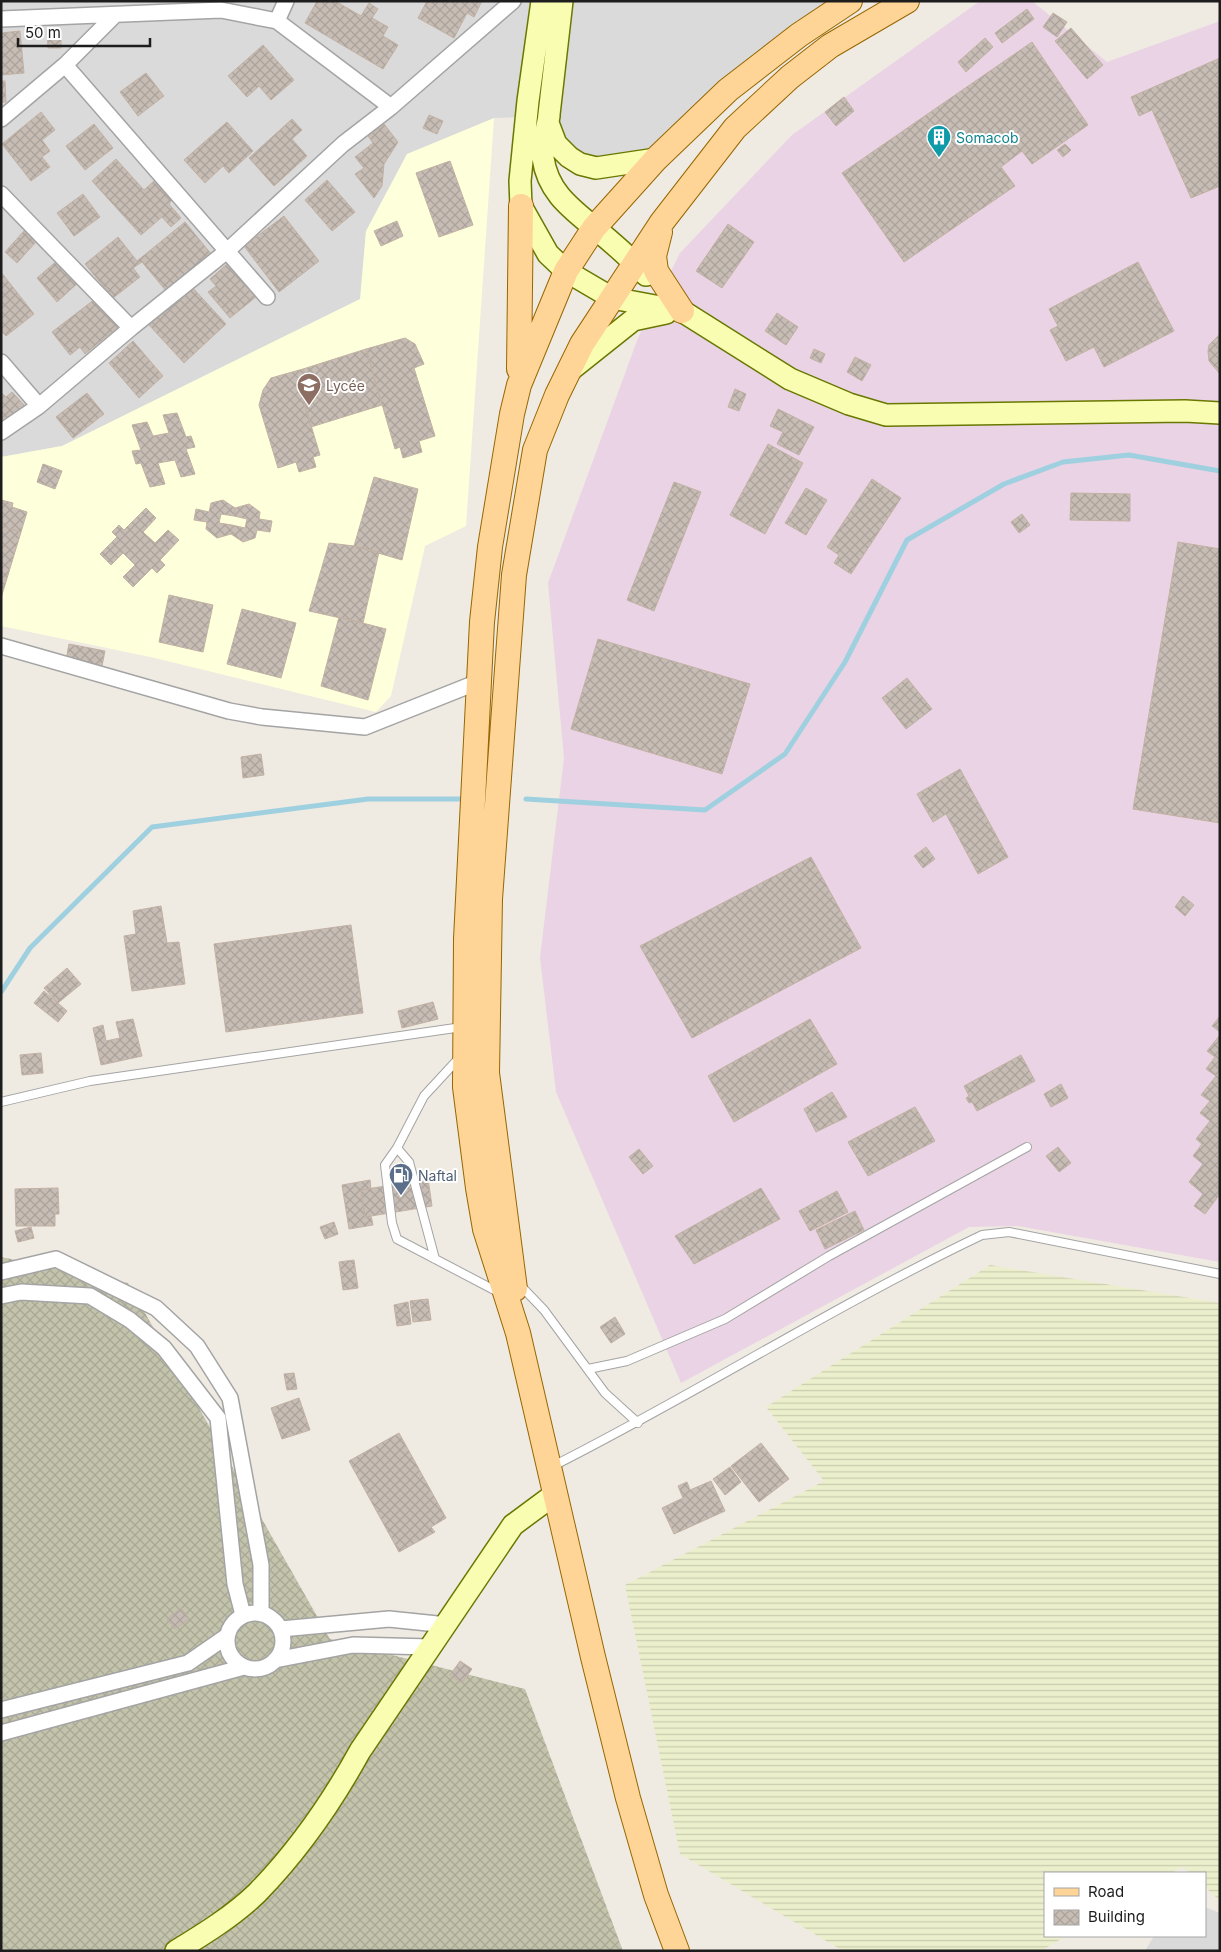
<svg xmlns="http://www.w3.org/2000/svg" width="1221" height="1952" viewBox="0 0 1221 1952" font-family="Inter,sans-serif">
<defs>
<pattern id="construction-cross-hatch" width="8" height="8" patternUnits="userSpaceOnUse" patternTransform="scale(1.25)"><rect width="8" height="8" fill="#c4c4ad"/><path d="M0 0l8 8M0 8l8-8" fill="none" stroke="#a8a894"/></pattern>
<pattern id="farmland-rules" width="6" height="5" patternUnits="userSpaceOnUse" patternTransform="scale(1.25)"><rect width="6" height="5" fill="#ecefcc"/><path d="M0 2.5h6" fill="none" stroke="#caccaf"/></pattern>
<pattern id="building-cross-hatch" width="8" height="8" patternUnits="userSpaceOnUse" patternTransform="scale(1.25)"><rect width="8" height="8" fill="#c7bdb5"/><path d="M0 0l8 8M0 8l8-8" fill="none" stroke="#aaa29b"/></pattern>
</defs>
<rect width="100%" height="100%" fill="#efebe2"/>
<path fill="#dbdada" d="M1 1H850L656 159 580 164 548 116 494 118 366 231 361 299 62 446 1 457Z
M1205 1907 1220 1913V1951H1145L1154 1936H1205Z"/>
<path fill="#e9d3e4" d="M980 1H1032L1107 62 1220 21V1262L1018 1226 969 1227 681 1383 556 1092 540 958 564 758 548 583 638 338 680 253 792 135Z"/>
<path fill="#feffdb" d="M494 118 466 526 425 546 391 696 376 712 155 658 1 626V457L62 446 360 299 366 231 407 154Z"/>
<path fill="url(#construction-cross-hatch)" d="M1 1257 128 1283 330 1639 525 1689 623 1951H1Z"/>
<path fill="url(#farmland-rules)" d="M990 1265 1220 1303V1901L1205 1887V1873H1190L1183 1867 1171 1873H1045V1936H1066L1041 1951H843L680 1854 625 1585 824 1481 766 1407Z"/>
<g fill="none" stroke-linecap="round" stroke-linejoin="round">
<path stroke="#9fd0e0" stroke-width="5" d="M526 799 705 810 785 754 845 662 907 540 1004 484 1063 462 1129 455 1220 471
M1 992 30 948 152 827 368 799H461"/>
</g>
<path fill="url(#building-cross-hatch)" stroke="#c2b1a3" d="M317 1H335L361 16 369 3 378 9 372 18 388 27 383 36 398 45 383 69 305 23Z
M427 1H482L474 17 467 13 454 38 418 18Z
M1027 9 1034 19 1002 43 995 33Z
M1053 13 1067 22 1057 37 1043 27Z
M1071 28 1103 65 1087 79 1055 41Z
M61 29V48H48L47 30Z
M20 31 24 73 1 75V33Z
M985 38 993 47 966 72 958 62Z
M1032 42 1088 125 1032 164 1022 151 1001 167 1015 186 904 262 842 173Z
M263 45 294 80 271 100 259 86 247 97 228 76Z
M1220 58V186L1191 198 1152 110 1139 116 1131 97Z
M146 73 164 96 138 116 120 92Z
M1 81H5L6 102H1Z
M844 97 854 111 836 126 825 112Z
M41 112 55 130 42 140 50 151 42 157 50 167 31 181 2 144Z
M429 115 443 121 437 134 423 128Z
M292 119 302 130 292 139 307 156 274 186 249 158Z
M227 122 253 151 229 173 223 166 205 183 184 160Z
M94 124 113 148 85 170 66 146Z
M384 124 398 142 384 164 382 186 374 198 355 174 364 168 355 157 373 143 368 136Z
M1065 144 1071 150 1063 157 1057 150Z
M116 159 144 190 154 181 172 200 169 204 181 218 171 227 162 217 141 235 92 181Z
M450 161 473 225 439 237 416 173Z
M327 180 355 212 332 231 305 200Z
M83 194 100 217 74 236 57 213Z
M284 216 319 261 279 292 244 246Z
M397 221 403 236 381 246 374 231Z
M185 222 212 255 167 292 142 262 133 268 140 277 113 298 85 264 118 237 137 261Z
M728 224 754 242 722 288 696 271Z
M24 231 36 242 17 263 5 252Z
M60 258 80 281 57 302 37 278Z
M1138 262 1174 331 1104 367 1094 347 1066 361 1050 330 1058 326 1049 309Z
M227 264 256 297 230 318 208 292 216 286 210 279Z
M1 272 34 314 6 336 1 331Z
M192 287 226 324 184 363 149 325Z
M95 299 118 327 85 354 80 347 70 355 52 332Z
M777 313 798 327 786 345 765 331Z
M1219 335H1220V374L1209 361 1208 351 1209 345Z
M405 338 415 344 424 364 414 368 435 436 419 441 422 452 403 458 400 447 395 449 366 349Z
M133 341 163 376 139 398 109 363Z
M366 349 382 405 311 427 301 392 309 389 303 369Z
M814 349 825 354 821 363 810 358Z
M855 357 871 365 862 381 847 372Z
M303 369 309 389 301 392 320 455 313 457 316 467 299 472 296 462 278 468 259 405 263 390 271 378Z
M735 389 746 394 739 411 728 407Z
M1 392 6 397 12 392 25 406 1 429Z
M87 393 104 414 73 438 56 417Z
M778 409 814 427 799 455 777 444 783 432 770 426Z
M177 413 186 437 191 436 195 447 186 449 195 474 181 477 175 460 158 463 165 484 150 487 141 463 136 464 132 451 141 450 132 425 147 422 153 436 169 433 163 415Z
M768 444 803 463 765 534 730 515Z
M43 464 62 471 55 489 37 482Z
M374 477 418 489 402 560 354 546Z
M872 479 901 498 851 574 834 563 839 555 827 547Z
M674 482 701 492 654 611 627 600Z
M806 488 827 500 806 535 785 523Z
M1071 493 1130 494V521L1070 520Z
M1 500 13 503 12 507 27 512 21 532 1 526Z
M223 500 235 508 234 516 221 514 219 523 232 525 231 534 217 538 206 529 207 522 194 520 196 509 209 512 211 503Z
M249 504 260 512 259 519 272 521 270 532 257 530 255 538 243 542 231 534 232 525 245 528 247 519 234 516 235 508Z
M146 508 156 518 143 532 155 543 168 530 179 540 160 560 165 565 157 573 152 568 133 587 123 577 135 565 123 553 111 565 100 554 117 537 112 532 119 525 124 530Z
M1022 514 1030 525 1019 533 1011 522Z
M1 526 21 532 1 598Z
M1178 542 1220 549V823L1133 809Z
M329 543 354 546 379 552 363 623 309 611Z
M169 595 213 605 203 652 159 642Z
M242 609 296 623 281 678 227 664Z
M339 617 386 629 368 700 321 686Z
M598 639 750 684 722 774 571 729Z
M69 644 105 651 102 666 66 660Z
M907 678 932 709 906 729 882 698Z
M261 754 264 775 243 778 241 757Z
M960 769 1008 857 978 874 946 814 933 822 917 794Z
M926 847 935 859 923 868 914 856Z
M811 857 861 948 692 1038 640 946Z
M1183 896 1194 905 1185 916 1175 907Z
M161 906 167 943 179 942 185 984 132 991 124 936 136 934 133 911Z
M351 925 363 1013 226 1032 214 944Z
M67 968 81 984 58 1003 44 988Z
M44 991 67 1011 58 1022 34 1003Z
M433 1002 438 1019 402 1028 398 1011Z
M1220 1016V1032L1212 1026Z
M133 1019 142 1056 101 1065 93 1028 103 1025 106 1041 120 1038 116 1022Z
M810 1019 837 1064 734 1122 708 1076Z
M1220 1035V1194L1205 1214 1194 1206 1203 1194 1189 1182 1203 1164 1193 1156 1202 1144 1196 1139 1210 1121 1200 1113 1210 1101 1201 1095 1216 1076 1206 1069 1215 1057 1207 1051Z
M41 1053 43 1073 22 1075 20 1055Z
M1021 1055 1035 1081 977 1111 972 1102 969 1103 966 1098 969 1096 964 1086Z
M1061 1084 1068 1098 1051 1107 1044 1094Z
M832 1092 847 1117 816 1132 804 1109Z
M915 1107 935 1141 868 1176 848 1142Z
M1058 1147 1071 1163 1059 1172 1046 1156Z
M639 1149 653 1166 643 1174 629 1157Z
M428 1179 432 1206 365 1217 361 1190Z
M370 1180 371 1189 361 1190 365 1217 371 1216 373 1225 349 1229 342 1185Z
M58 1188 59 1214H55V1226H16L15 1189Z
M761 1188 780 1219 694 1264 675 1236Z
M837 1191 848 1212 810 1231 799 1211Z
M855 1211 864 1230 825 1249 816 1230Z
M334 1222 338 1234 325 1239 320 1227Z
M31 1227 34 1238 18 1242 15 1231Z
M354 1260 358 1288 343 1290 339 1262Z
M428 1299 431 1320 413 1322 410 1301Z
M408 1302 411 1324 397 1326 394 1305Z
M615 1317 625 1334 611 1343 600 1327Z
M294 1373 297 1389 287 1390 284 1374Z
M299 1398 310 1430 282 1439 271 1408Z
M399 1433 446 1518 431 1527 435 1532 399 1552 349 1461Z
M761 1443 789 1479 759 1502 731 1466Z
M730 1467 741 1482 725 1495 713 1479Z
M711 1481 725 1511 674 1534 662 1508 683 1498 678 1486 687 1482 690 1490Z
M181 1608 189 1619 175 1629 167 1619Z
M460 1661 472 1669 462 1683 450 1675Z"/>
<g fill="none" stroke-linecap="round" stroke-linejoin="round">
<defs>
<path id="lane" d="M460 1057 424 1096 397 1148 385 1165 392 1223 397 1239 500 1293
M1 1102 90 1081 462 1027
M397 1148 409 1162 435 1259
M519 1284 544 1310 605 1393 638 1423
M588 1369 627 1361 725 1319 829 1256 1027 1147
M553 1466C698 1393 835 1305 982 1235L1009 1232 1220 1274"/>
<path id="street" d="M1 19 221 10 277 21 391 107
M277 21 286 1
M65 65 267 297
M1 119 65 65 115 15
M1 194 131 328
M1 362 39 406
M1 432 39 406 131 328 227 251 343 144 391 107 513 1
M1 646 229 711 262 717 365 727 478 682
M1 1272 56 1259 156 1308 197 1346 230 1398 261 1565V1613
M1 1296 21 1292 90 1296 130 1320 164 1348 218 1418 235 1584 243 1615
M227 1641a28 28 0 1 1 56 0a28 28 0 1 1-56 0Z
M281 1629 389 1619 447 1625
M275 1660 353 1645 431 1647
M1 1710 188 1663 227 1636
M1 1733 244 1667"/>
<path id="secondary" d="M542 1 528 101 520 181 521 206 548 254 566 271 612 298 682 311
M562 1 548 123 556 144 569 157 580 164 596 168 656 159
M549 116C547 129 541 146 543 158 548 193 572 209 597 230 614 244 631 259 646 275
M671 300 682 311 790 379 849 404 886 415 1185 411 1220 413
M569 371 633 320 666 313
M176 1951C204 1934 233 1916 257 1893 297 1852 332 1802 360 1751L513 1525 555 1494"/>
<path id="primary" d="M660 232 654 256 656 271 682 311
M519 369 521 206
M515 1289 487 1073 490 899 514 575 535 450 557 395 582 344 662 222 735 128 790 77 830 46 907 1
M677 1951 656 1895 628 1798 593 1657 518 1333 485 1229 478 1188 465 1087 466 939 482 622 490 547 512 414 519 385 566 271 594 228 656 159 728 90 799 35 850 1"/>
</defs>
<use href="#lane" stroke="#a4a4a4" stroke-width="10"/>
<use href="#street" stroke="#a4a4a4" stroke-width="18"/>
<use href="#secondary" stroke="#697800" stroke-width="24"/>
<use href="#primary" stroke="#966700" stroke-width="26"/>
<use href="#lane" stroke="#fff" stroke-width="8"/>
<use href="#street" stroke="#fff" stroke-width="15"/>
<use href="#secondary" stroke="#f8fdb2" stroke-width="21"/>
<use href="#primary" stroke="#ffd497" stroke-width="24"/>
</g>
<defs>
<symbol id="building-pin" viewBox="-11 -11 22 30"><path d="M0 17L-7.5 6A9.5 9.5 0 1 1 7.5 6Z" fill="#0f9aa8" stroke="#fff"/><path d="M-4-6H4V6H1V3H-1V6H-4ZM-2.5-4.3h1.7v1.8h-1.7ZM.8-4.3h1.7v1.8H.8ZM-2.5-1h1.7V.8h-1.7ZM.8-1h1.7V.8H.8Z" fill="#fff"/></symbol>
<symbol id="school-pin" viewBox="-11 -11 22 30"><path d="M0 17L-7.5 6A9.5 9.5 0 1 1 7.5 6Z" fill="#8d6e63" stroke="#fff"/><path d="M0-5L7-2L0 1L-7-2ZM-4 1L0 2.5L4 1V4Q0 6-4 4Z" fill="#fff"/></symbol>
<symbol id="fuel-pin" viewBox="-11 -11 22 30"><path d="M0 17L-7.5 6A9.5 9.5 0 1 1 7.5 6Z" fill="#5c6f8a" stroke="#fff"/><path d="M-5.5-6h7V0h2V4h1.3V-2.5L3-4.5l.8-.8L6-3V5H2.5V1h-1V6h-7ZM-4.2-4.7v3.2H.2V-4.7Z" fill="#fff"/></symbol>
</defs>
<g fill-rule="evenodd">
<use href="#building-pin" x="925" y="123" width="28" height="38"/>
<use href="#school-pin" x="295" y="371" width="28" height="38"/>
<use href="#fuel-pin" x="387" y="1161" width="28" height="38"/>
</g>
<g text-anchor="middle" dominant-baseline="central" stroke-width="4" stroke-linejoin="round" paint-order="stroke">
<g font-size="14" fill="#0d838f" stroke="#fff" text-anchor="start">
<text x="956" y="137">Somacob</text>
</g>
<g font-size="14" fill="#785e54" stroke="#fff" text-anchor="start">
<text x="326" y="385">Lycée</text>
</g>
<g font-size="14" fill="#4e5e75" stroke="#fff" text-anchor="start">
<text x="418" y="1175">Naftal</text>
</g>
</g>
<rect width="1221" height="1952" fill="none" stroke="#1d1d1d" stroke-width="5"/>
<rect x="1044" y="1872" width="162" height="65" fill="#ffffff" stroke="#a5a5a5"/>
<rect x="1054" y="1888" width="25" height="8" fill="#ffd497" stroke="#a5a5a5"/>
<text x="1088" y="1897" font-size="15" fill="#1d1d1d">Road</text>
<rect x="1054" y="1910" width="25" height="15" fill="url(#building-cross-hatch)" stroke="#a5a5a5"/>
<text x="1088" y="1922" font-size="15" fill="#1d1d1d">Building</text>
<path d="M18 38v8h132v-8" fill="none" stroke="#1d1d1d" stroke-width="2.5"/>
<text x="25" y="38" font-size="15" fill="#1d1d1d" stroke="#ffffff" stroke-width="4" paint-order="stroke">50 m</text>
</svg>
